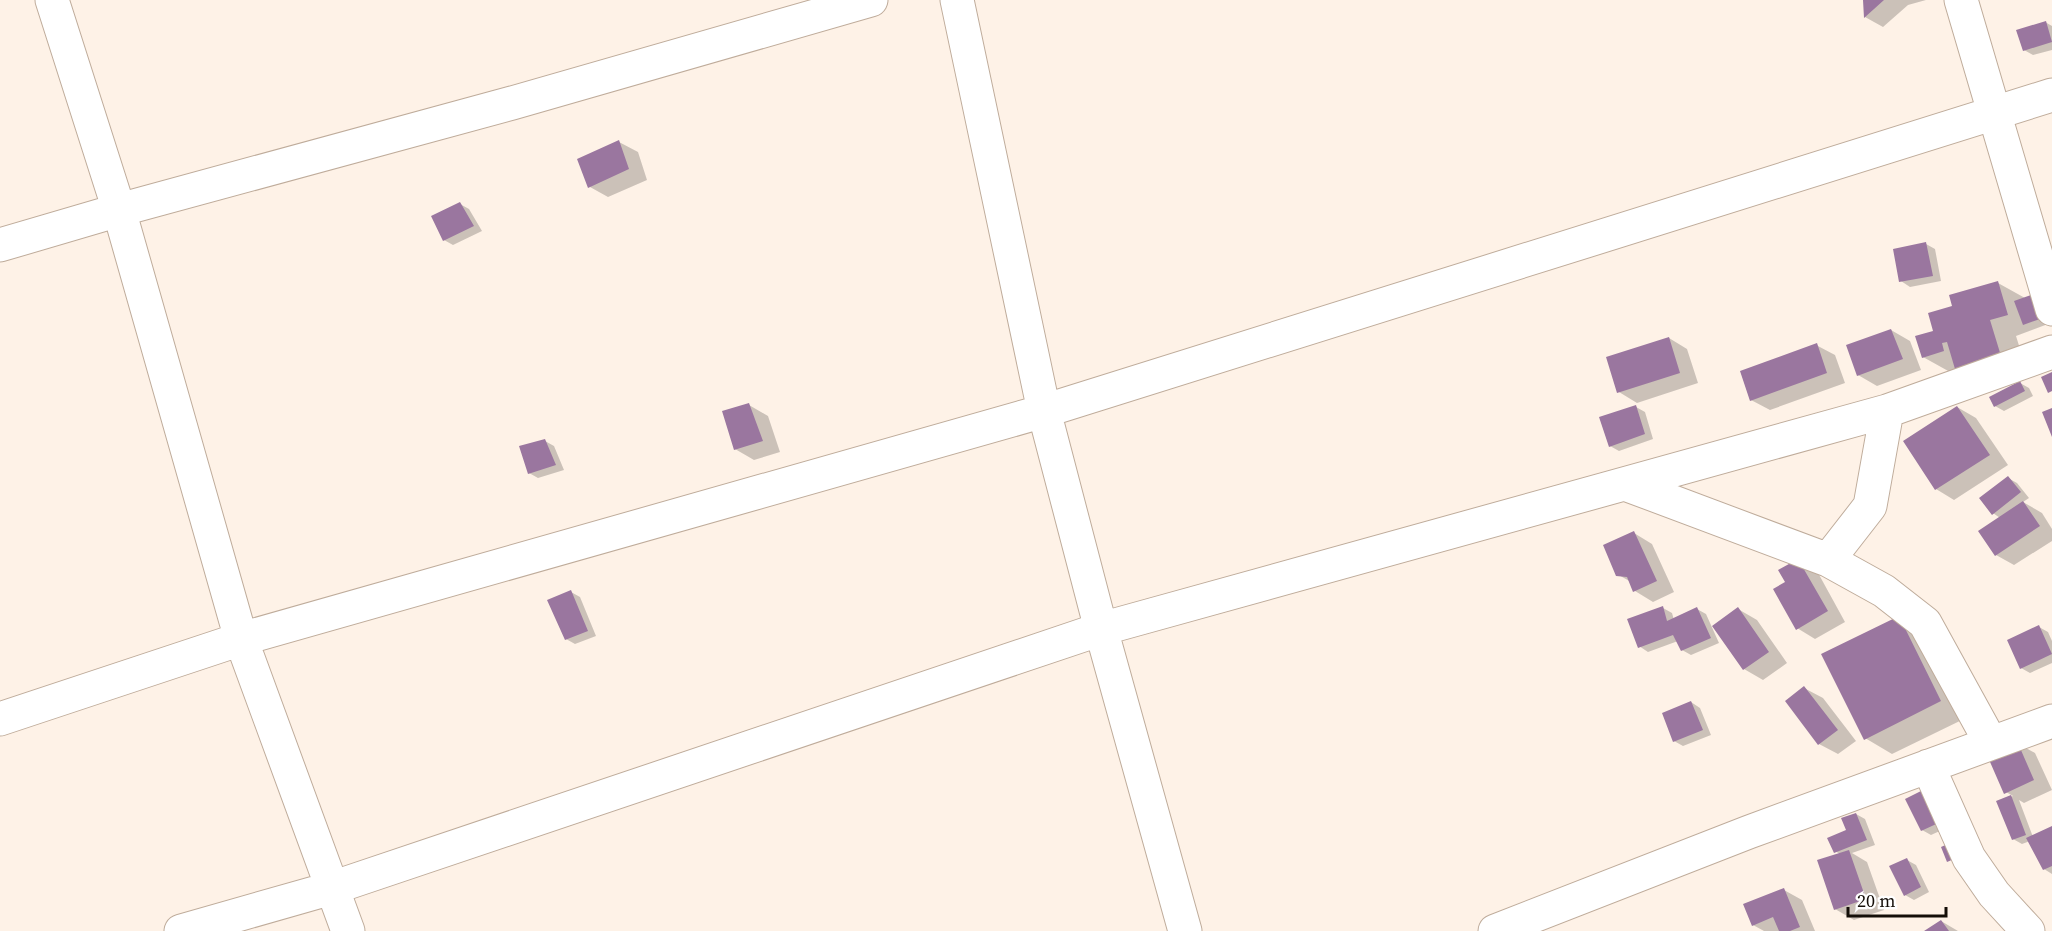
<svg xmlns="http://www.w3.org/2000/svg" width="2052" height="931" viewBox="0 0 2052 931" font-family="'Source Serif 4',serif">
<rect width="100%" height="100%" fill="#fef2e7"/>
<path fill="#0003" d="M1864 0H1926L1908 5 1883 27 1865 17Z
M2045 22 2052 26V50L2033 55 2024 50Z
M619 142 638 152 647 180 608 197 590 187Z
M460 204 469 209 482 231 453 245 444 240Z
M1926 244 1935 249 1941 281 1910 287 1901 281Z
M1998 283 2025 298 2048 324 2016 336 2027 371 1950 372 1923 357 1935 332 1953 307Z
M1891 330 1910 341 1921 370 1877 386 1858 375Z
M1669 338 1687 349 1698 383 1637 403 1619 392Z
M1816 345 1835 355 1845 383 1770 410 1751 400Z
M2020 383 2029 388 2033 396 2004 411 1995 406Z
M749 405 768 416 780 452 754 460 735 449Z
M1636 407 1645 412 1653 439 1619 451 1610 446Z
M1957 407 1976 418 2008 465 1954 500 1936 489Z
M545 441 554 446 564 470 538 478 529 473Z
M2008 478 2017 483 2029 498 2023 502 2042 513 2052 529V541L2014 565 1996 555 2000 518 1993 513Z
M1634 533 1652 544 1674 592 1653 602 1635 591 1631 582 1617 574Z
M1798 560 1817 571 1845 622 1815 639 1797 628 1787 583Z
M571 592 580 597 596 636 575 644 566 639Z
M1663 608 1672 613 1674 620 1697 609 1706 614 1719 643 1691 655 1682 650 1678 641 1648 652 1639 646Z
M1738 609 1757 620 1787 663 1763 680 1744 669 1714 626Z
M1899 618 1926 633 1968 717 1892 754 1865 738Z
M2039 627 2048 632 2052 641V663L2030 673 2021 668Z
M1804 688 1823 698 1856 741 1838 754 1819 744Z
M1691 702 1700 708 1711 735 1683 746 1674 741Z
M2017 743 2035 753 2052 790 2024 803 2019 800 2033 837 2052 827V874L2044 869 2030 841 2022 844 2013 839 1998 802 2013 796 2006 792Z
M1929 789 1953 825 1931 835 1922 830Z
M1856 814 1865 819 1875 845 1852 853 1867 862 1884 910 1854 920 1835 909 1840 854 1835 851Z
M1907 860 1916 865 1929 892 1914 900 1905 895Z
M1784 890 1802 900 1815 931H1764L1753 925Z
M1941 921 1958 931H1927Z"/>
<path fill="#9a769f" d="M1863 0H1884L1864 18Z
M2046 21 2052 42 2023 51 2016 30Z
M619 140 629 169 588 188 577 159Z
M460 202 474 226 443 241 431 216Z
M1926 242 1933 276 1899 282 1893 249Z
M1998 281 2008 315 1990 320 2001 356 1955 369 1947 342 1942 343 1944 351 1922 358 1915 336 1933 331 1928 313 1952 306 1949 295Z
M2031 295 2040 319 2023 325 2014 301Z
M1891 329 1903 359 1857 376 1846 345Z
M1669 337 1680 373 1617 393 1606 357Z
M1817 343 1827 373 1750 401 1740 371Z
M2052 372V391L2048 393 2041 377Z
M2020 381 2025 391 1994 407 1989 397Z
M749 403 763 441 734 450 722 411Z
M1636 405 1645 434 1609 447 1599 417Z
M1957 406 1990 455 1935 490 1903 441Z
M2052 408V437L2042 412Z
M545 439 556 465 528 474 519 446Z
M2008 476 2021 492 1992 515 1979 498Z
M2023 501 2040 526 1995 556 1978 531Z
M1634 531 1657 581 1633 592 1627 577 1616 576 1603 545Z
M1798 559 1828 611 1796 630 1773 589 1785 582 1778 570Z
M571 590 588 631 565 640 547 600Z
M1663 606 1667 621 1697 607 1711 638 1681 651 1673 635 1638 648 1627 619Z
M1738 607 1769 652 1743 670 1712 626Z
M1899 616 1941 701 1864 740 1821 654Z
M2039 625 2052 654 2020 669 2007 640Z
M1804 686 1838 730 1818 745 1785 701Z
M1691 701 1703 730 1673 742 1662 713Z
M2017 741 2034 780 2004 794 1987 755Z
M1929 787 1945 820 1921 831 1905 799Z
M2011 795 2026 835 2012 840 1996 801Z
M1856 813 1867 840 1834 853 1827 838 1846 830 1841 818Z
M2052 826V866L2043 870 2026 838Z
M1959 839 1966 854 1947 862 1941 847Z
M1849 850 1866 899 1834 910 1817 860Z
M1907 858 1921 887 1904 896 1889 866Z
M1784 888 1800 927 1790 931H1779L1773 917 1752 926 1743 904Z
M1941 920 1949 931H1924Z"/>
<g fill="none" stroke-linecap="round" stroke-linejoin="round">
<defs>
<path id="minor" d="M52 0 119 210 241 639 348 931
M957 0 1044 411 1101 629 1185 931
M1961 0 2052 309
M0 245 119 210 512 103 871 0
M1625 484 1828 560 1884 591 1925 623 1991 743
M1828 560 1870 506 1887 411
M0 719 241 639 1044 411 2052 95
M1928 766 1969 858 1994 894 2028 931
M181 931 332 888 1101 629 1887 411 2052 352
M1495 931 1749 832 2052 721"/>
</defs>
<use href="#minor" stroke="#bfac9b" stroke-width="35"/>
<use href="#minor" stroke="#fff" stroke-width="33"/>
</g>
<path d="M1848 907v9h98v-9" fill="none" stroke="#140e08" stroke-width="3"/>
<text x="1857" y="907" font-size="18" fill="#140e08" stroke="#ffffff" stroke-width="4.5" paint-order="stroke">20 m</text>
</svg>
